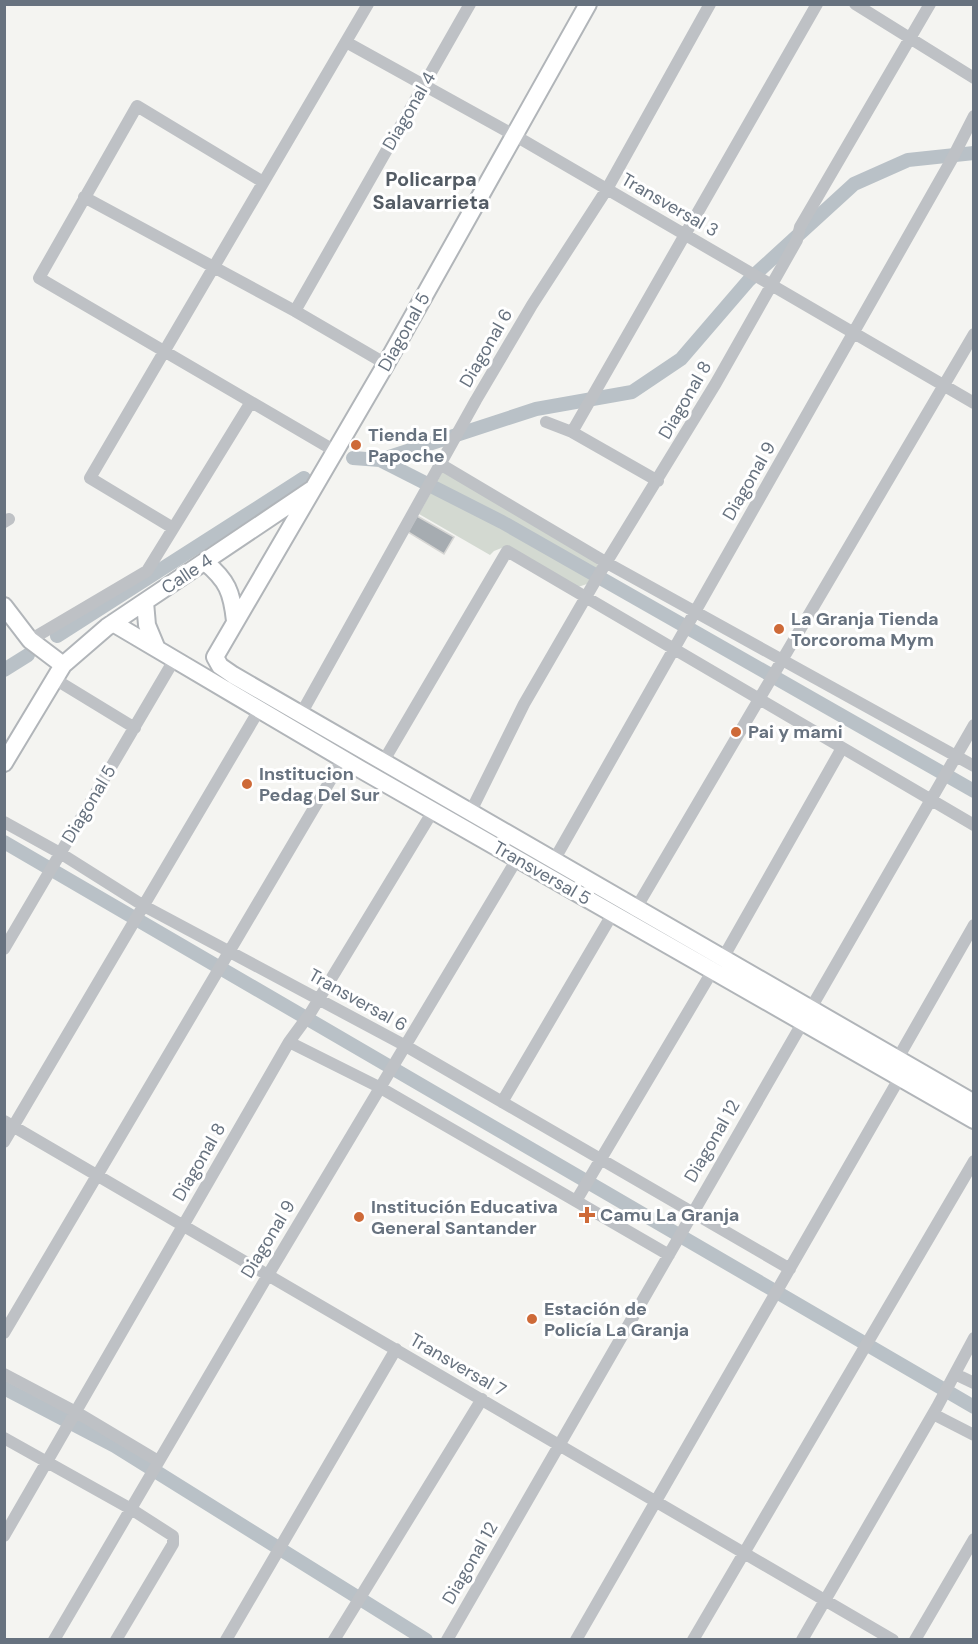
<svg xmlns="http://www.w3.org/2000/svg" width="978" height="1644" viewBox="0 0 978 1644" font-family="'DM Sans',sans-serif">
<rect width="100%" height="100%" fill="#f4f4f1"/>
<path fill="#d3d9d1" d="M443 471 597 558 598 569 590 583 578 587 504 547 494 551 490 555 419 514Z"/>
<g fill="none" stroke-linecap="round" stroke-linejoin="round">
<path stroke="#b9c1c7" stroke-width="14" d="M353 458 380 460 536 409 632 392 681 359 749 280 854 184 908 160 974 153
M380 460 502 522 974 791
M57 636 304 478
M4 670 28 655
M4 842 974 1407
M4 1388 115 1446 426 1640"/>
</g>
<path fill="#a6acb1" stroke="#d6d6d4" stroke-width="1.5" d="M417 516 454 537 444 554 408 532Z"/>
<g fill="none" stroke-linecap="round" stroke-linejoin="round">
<defs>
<path id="secondary" d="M205 562C227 580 232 592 235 621
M145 602 147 625 157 649
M4 606 30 640 63 665
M113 623 360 769 974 1120
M215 657 220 666 233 675 974 1103
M215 657 386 364 588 4
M4 763 63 665 107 627 311 490"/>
</defs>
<use href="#secondary" stroke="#b1b5b9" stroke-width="20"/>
<path stroke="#bec1c5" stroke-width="12" d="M855 4 974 78
M346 42 514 135 974 403
M263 182 137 106 39 278 335 451
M84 197 295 311 386 364
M295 311 470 4
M546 422 572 432 658 481
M572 432 817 4
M440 464 607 563 974 766
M4 522 9 519
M173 528 90 478 368 4
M30 640 147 571 251 402
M53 678 135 728
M301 714 476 400 532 305 607 189 710 4
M383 762 507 551 974 825
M470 813 524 704 601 571 716 383 797 240 800 227 930 4
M4 822 60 853 144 906 404 1045 790 1269
M553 862 952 159 974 116
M635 910 974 334
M4 949 174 660
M723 958 842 748
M289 1042 379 1087 669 1255
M898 1058 974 925
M502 1102 613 913
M4 1121 893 1640
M4 1142 259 710
M576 1201 713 970
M4 1333 343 759
M4 1374 76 1412 158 1461
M955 1374 974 1383
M933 1414 974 1435
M4 1438 131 1509 173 1536V1544L116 1640
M4 1536 289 1042 311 1012 433 811
M54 1640 268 1275 517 859
M226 1640 396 1349
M334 1640 482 1399
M447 1640 974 725
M576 1640 900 1077
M693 1640 974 1161
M802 1640 937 1407 974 1338
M915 1640 974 1539"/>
<use href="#secondary" stroke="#fff" stroke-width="16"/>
</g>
<g fill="#ce6a38" stroke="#fff" stroke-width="2">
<circle cx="356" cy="445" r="6"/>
<circle cx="779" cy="629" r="6"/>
<circle cx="736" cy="732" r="6"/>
<circle cx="247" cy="784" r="6"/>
<path d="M584 1206h6v6h6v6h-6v6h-6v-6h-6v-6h6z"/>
<circle cx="359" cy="1217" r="6"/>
<circle cx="532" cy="1319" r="6"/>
</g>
<g text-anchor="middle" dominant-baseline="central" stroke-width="6" stroke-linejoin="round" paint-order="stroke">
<g font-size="18" fill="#67727f" stroke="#fff">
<text transform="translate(409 111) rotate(-60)">Diagonal 4</text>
<text transform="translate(670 205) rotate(30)">Transversal 3</text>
<text transform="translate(404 332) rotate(-61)">Diagonal 5</text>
<text transform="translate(486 348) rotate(-60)">Diagonal 6</text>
<text transform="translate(685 400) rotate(-60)">Diagonal 8</text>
<text transform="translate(749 481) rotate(-60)">Diagonal 9</text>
<text transform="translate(187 574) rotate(-34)">Calle 4</text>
<text transform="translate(89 804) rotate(-59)">Diagonal 5</text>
<text transform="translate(542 873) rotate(30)">Transversal 5</text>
<text transform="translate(358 1000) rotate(29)">Transversal 6</text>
<text transform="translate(712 1141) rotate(-60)">Diagonal 12</text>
<text transform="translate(199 1162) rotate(-60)">Diagonal 8</text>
<text transform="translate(268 1239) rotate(-59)">Diagonal 9</text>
<text transform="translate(458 1365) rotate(30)">Transversal 7</text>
<text transform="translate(470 1563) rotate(-60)">Diagonal 12</text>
</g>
<g font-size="18" font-weight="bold" fill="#67727f" stroke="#fff" text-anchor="start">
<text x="368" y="435">Tienda El<tspan x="368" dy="21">Papoche</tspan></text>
<text x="791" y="619">La Granja Tienda<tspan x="791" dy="21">Torcoroma Mym</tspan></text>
<text x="748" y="732">Pai y mami</text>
<text x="259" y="774">Institucion<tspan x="259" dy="21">Pedag Del Sur</tspan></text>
<text x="371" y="1207">Institución Educativa<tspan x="371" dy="21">General Santander</tspan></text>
<text x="600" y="1215">Camu La Granja</text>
<text x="544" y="1309">Estación de<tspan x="544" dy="21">Policía La Granja</tspan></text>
</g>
<g font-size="20" font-weight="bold" fill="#545c65" stroke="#fff">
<text x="431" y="179">Policarpa<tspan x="431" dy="23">Salavarrieta</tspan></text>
</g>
</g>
<rect width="978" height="1644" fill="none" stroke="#67727f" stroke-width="12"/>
</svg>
